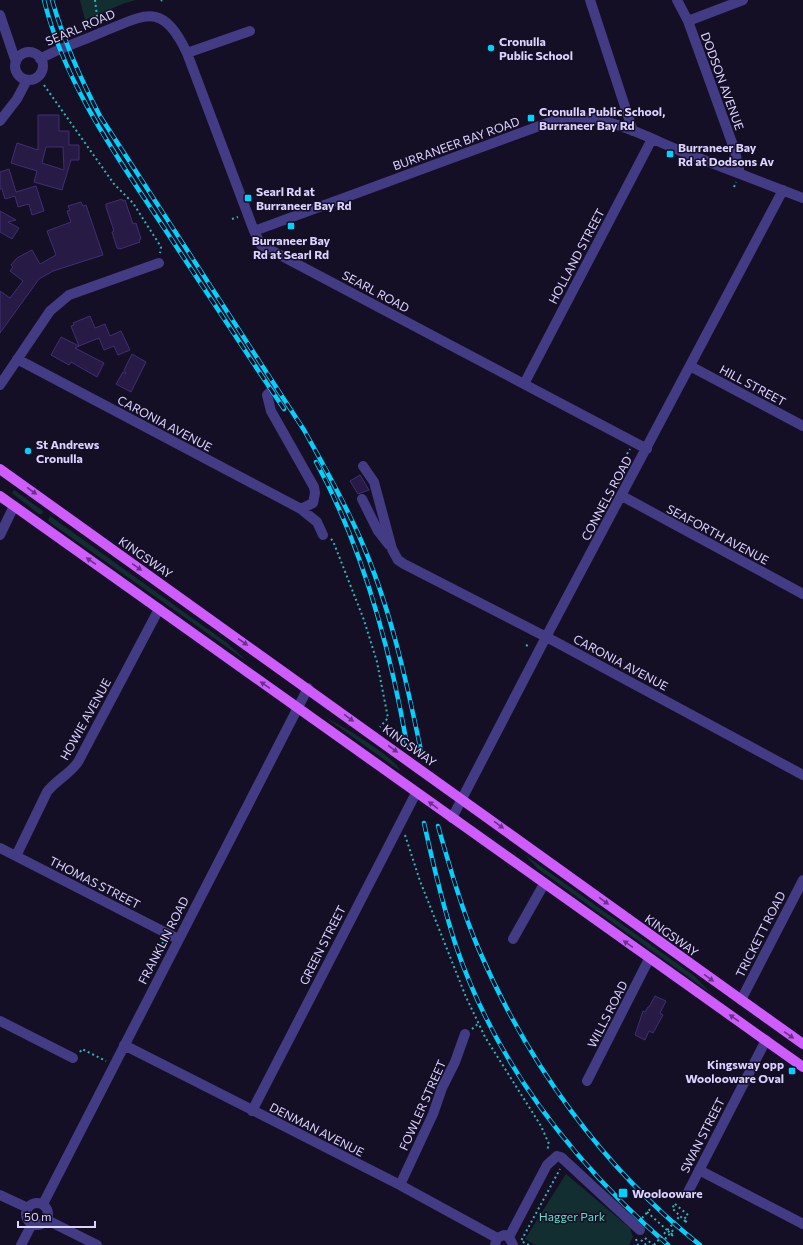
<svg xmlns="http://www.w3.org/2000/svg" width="803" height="1245" viewBox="0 0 803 1245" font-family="Commissioner,sans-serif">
<rect width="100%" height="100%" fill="#150f26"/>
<path fill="#122e30" d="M80 0H136L125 3 85 20Z
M14 490 43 511 42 514H39L12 493Z
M50 516 227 643 248 662 48 521Z
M325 717C339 724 397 758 400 771Z
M525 855 693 975 712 994 538 869Z
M566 1174 630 1228 633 1237 629 1245H535L525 1239Z"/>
<path fill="#271b46" stroke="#402e72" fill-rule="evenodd" d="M38 115H59V131H69V145H79V160H71L62 190 34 182 37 171 11 163 17 143 38 150ZM46 147H63L64 170 42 163Z
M9 169 16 192 36 186 44 211 32 215 29 204 18 207 15 196 5 199 2 189H0V172Z
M122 199 123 201 125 200 133 224 136 223 141 239 139 240 140 242 120 249 117 248 112 232 114 231 106 207V204Z
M81 202 83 206 86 205 103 255 53 271 39 279 0 333V291L10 298 23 281 10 271 13 267 11 265 17 258 32 250 40 264 56 255 47 231 71 222 67 211 70 210 68 206Z
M0 211 16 220 8 222 19 228 12 239 0 232Z
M90 316 95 328 105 324 110 336 121 331 130 350 118 355 114 346 104 350 99 338 79 346 71 326 74 325 73 323Z
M61 337 79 346 75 348 104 363 97 377 71 362 69 365 51 355Z
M132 354 146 362 131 392 116 384 123 372 126 374 124 370Z
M360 475 369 490 358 494 350 481Z
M655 996 666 1001 660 1013 663 1015 653 1033 649 1031 645 1040 635 1035 643 1011 645 1012 648 1007H649Z"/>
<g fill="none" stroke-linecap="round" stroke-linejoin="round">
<path stroke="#30b5b7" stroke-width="2" stroke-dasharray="2 3" stroke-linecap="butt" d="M95 0 98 24
M161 1 162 0
M44 85 114 184 133 203 161 247 160 253
M734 187 736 182
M232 219 238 217
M627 454 630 449
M331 539 333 541 364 620 377 662 388 718 380 727
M526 645 530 647
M405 835 420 881 466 997 485 1037 541 1126 549 1144 547 1151
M160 948 163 942
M472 1029 479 1023
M80 1052 82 1049 106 1061
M675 1204 688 1215 684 1219 687 1223 672 1208Z
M647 1212 667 1230
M642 1218 652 1207
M671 1233 674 1237
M645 1238 653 1245
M636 1239 638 1245
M665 1239 675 1228
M641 1240 646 1245
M529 1245 521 1241 560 1169"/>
<path stroke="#433b84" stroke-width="10" d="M590 0 633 131
M677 0 688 21 735 151 740 174
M0 15 16 62
M688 21 743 0
M15 66a14 14 0 1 1 28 0a14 14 0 1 1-28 0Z
M187 53 250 31
M40 59C59 48 80 42 100 33 145 15 162 0 187 53L254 231 261 245 647 449
M0 121 17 99 27 80
M254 231 561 118C605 113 644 136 683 152 723 167 763 183 803 198
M17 359 301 509 317 522 323 535
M690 366 803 426
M524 384 652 139
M0 385 50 311 69 295 159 263
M271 391 267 395 271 411 314 487 315 493 313 503 301 509
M363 466 374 482 392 549 398 560 404 564 554 641 803 775
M622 496 803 594
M362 499 378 531 389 545
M0 535 14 506
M452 818 546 637 783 190
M0 848 178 939
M16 856 47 792C56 780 70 774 78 762L159 609
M513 939 544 884
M741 1000 803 880
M0 1021 73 1058
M124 1045 400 1185 497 1238
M587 1081 649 959
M252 1111 416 793
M699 1170 803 1224
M400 1185 433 1114 442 1088 455 1062 465 1034
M687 1194 766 1040
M0 1195 28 1208
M26 1214a11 11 0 1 1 22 0a11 11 0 1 1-22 0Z
M43 1204 308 688
M47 1220 97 1245
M509 1237 547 1165 557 1156 561 1157 640 1230
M21 1245 32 1224
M495 1245 497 1238 504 1235 509 1237 513 1245"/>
<path stroke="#ce5cfe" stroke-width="10" d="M0 469 803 1044
M0 496 803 1067"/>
<defs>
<path id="rail" d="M44 0C65 86 120 161 168 234 207 293 245 351 284 409
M52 0C64 41 80 78 100 116L304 430C324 466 344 501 360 538 390 606 406 679 421 751
M316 462C363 548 390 648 407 745
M424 823C433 864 443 906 456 946 496 1064 575 1164 668 1245
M438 826C450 868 462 910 479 950 528 1064 603 1168 700 1245"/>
</defs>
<use href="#rail" stroke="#02d0fd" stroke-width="4.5"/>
<use href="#rail" stroke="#150f26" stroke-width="3" stroke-dasharray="9" stroke-linecap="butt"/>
<path stroke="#30b5b7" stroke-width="2" stroke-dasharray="2 3" stroke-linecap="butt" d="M668 1231 674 1237
M654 1245 680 1216"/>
</g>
<defs><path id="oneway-solid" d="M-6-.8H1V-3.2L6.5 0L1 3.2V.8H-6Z"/></defs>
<g fill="#683287">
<use href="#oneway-solid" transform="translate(32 491) rotate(36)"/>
<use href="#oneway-solid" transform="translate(91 561) rotate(-145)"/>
<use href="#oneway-solid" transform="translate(137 567) rotate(35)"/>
<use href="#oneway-solid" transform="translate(243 642) rotate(35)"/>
<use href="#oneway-solid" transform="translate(265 685) rotate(-145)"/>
<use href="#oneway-solid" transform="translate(349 718) rotate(36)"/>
<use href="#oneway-solid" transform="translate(393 749) rotate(36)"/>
<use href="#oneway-solid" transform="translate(433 805) rotate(-144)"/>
<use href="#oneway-solid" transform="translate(499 825) rotate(36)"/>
<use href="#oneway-solid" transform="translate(604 901) rotate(36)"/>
<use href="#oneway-solid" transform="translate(628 944) rotate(-145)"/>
<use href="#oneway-solid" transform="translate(709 978) rotate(36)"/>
<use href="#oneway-solid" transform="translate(734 1018) rotate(-145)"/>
<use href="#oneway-solid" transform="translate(789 1035) rotate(35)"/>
</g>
<g fill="#02d0fd" stroke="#150f26" stroke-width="1.5">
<circle cx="491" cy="48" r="4"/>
<rect x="527" y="114" width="8" height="8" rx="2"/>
<rect x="666" y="150" width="8" height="8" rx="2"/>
<rect x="244" y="194" width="8" height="8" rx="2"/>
<rect x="287" y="222" width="8" height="8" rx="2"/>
<circle cx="28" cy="451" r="4"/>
<rect x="788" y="1067" width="8" height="8" rx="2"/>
<rect x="618" y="1188" width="10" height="10" rx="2"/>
</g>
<g text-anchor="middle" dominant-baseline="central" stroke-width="3" stroke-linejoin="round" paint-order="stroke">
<g font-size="12" fill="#dcd4ff" stroke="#150f26">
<text transform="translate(80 27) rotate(-23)">SEARL ROAD</text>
<text transform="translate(723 81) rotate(70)">DODSON AVENUE</text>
<text transform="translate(456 143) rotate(-20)">BURRANEER BAY ROAD</text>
<text transform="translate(576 256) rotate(-62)">HOLLAND STREET</text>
<text transform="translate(376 291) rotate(28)">SEARL ROAD</text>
<text transform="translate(753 385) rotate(28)">HILL STREET</text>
<text transform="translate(165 423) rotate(28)">CARONIA AVENUE</text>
<text transform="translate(606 498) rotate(-62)">CONNELS ROAD</text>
<text transform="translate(718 534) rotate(28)">SEAFORTH AVENUE</text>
<text transform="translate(146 557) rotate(35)">KINGSWAY</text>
<text transform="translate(621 662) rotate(28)">CARONIA AVENUE</text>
<text transform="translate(85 719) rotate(-61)">HOWIE AVENUE</text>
<text transform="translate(410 745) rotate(36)">KINGSWAY</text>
<text transform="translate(95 882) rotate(27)">THOMAS STREET</text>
<text transform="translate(760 934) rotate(-63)">TRICKETT ROAD</text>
<text transform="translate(672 935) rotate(36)">KINGSWAY</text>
<text transform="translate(163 940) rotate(-63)">FRANKLIN ROAD</text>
<text transform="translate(322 945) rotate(-63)">GREEN STREET</text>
<text transform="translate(607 1014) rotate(-63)">WILLS ROAD</text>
<text transform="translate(422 1105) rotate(-66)">FOWLER STREET</text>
<text transform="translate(317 1129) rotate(27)">DENMAN AVENUE</text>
<text transform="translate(702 1135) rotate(-63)">SWAN STREET</text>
</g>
<g font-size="12" font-weight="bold" fill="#dcd4ff" stroke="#150f26" text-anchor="start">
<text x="499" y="41">Cronulla<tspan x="499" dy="14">Public School</tspan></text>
<text x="539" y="111">Cronulla Public School,<tspan x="539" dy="14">Burraneer Bay Rd</tspan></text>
<text x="678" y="147">Burraneer Bay<tspan x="678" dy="14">Rd at Dodsons Av</tspan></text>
<text x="256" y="191">Searl Rd at<tspan x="256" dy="14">Burraneer Bay Rd</tspan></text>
<text x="291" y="240" text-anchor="middle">Burraneer Bay<tspan x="291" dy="14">Rd at Searl Rd</tspan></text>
<text x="36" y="444">St Andrews<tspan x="36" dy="14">Cronulla</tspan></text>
<text x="784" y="1064" text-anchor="end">Kingsway opp<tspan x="784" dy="14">Woolooware Oval</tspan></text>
<text x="632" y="1193">Woolooware</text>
</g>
<g font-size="12" fill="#60dfc9" stroke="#150f26">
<text x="572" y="1216">Hagger Park</text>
</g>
</g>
<path d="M18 1221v6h77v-6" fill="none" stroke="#dcd4ff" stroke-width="2"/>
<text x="24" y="1221" font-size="12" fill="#dcd4ff" stroke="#150f26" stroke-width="3" paint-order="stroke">50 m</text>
</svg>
